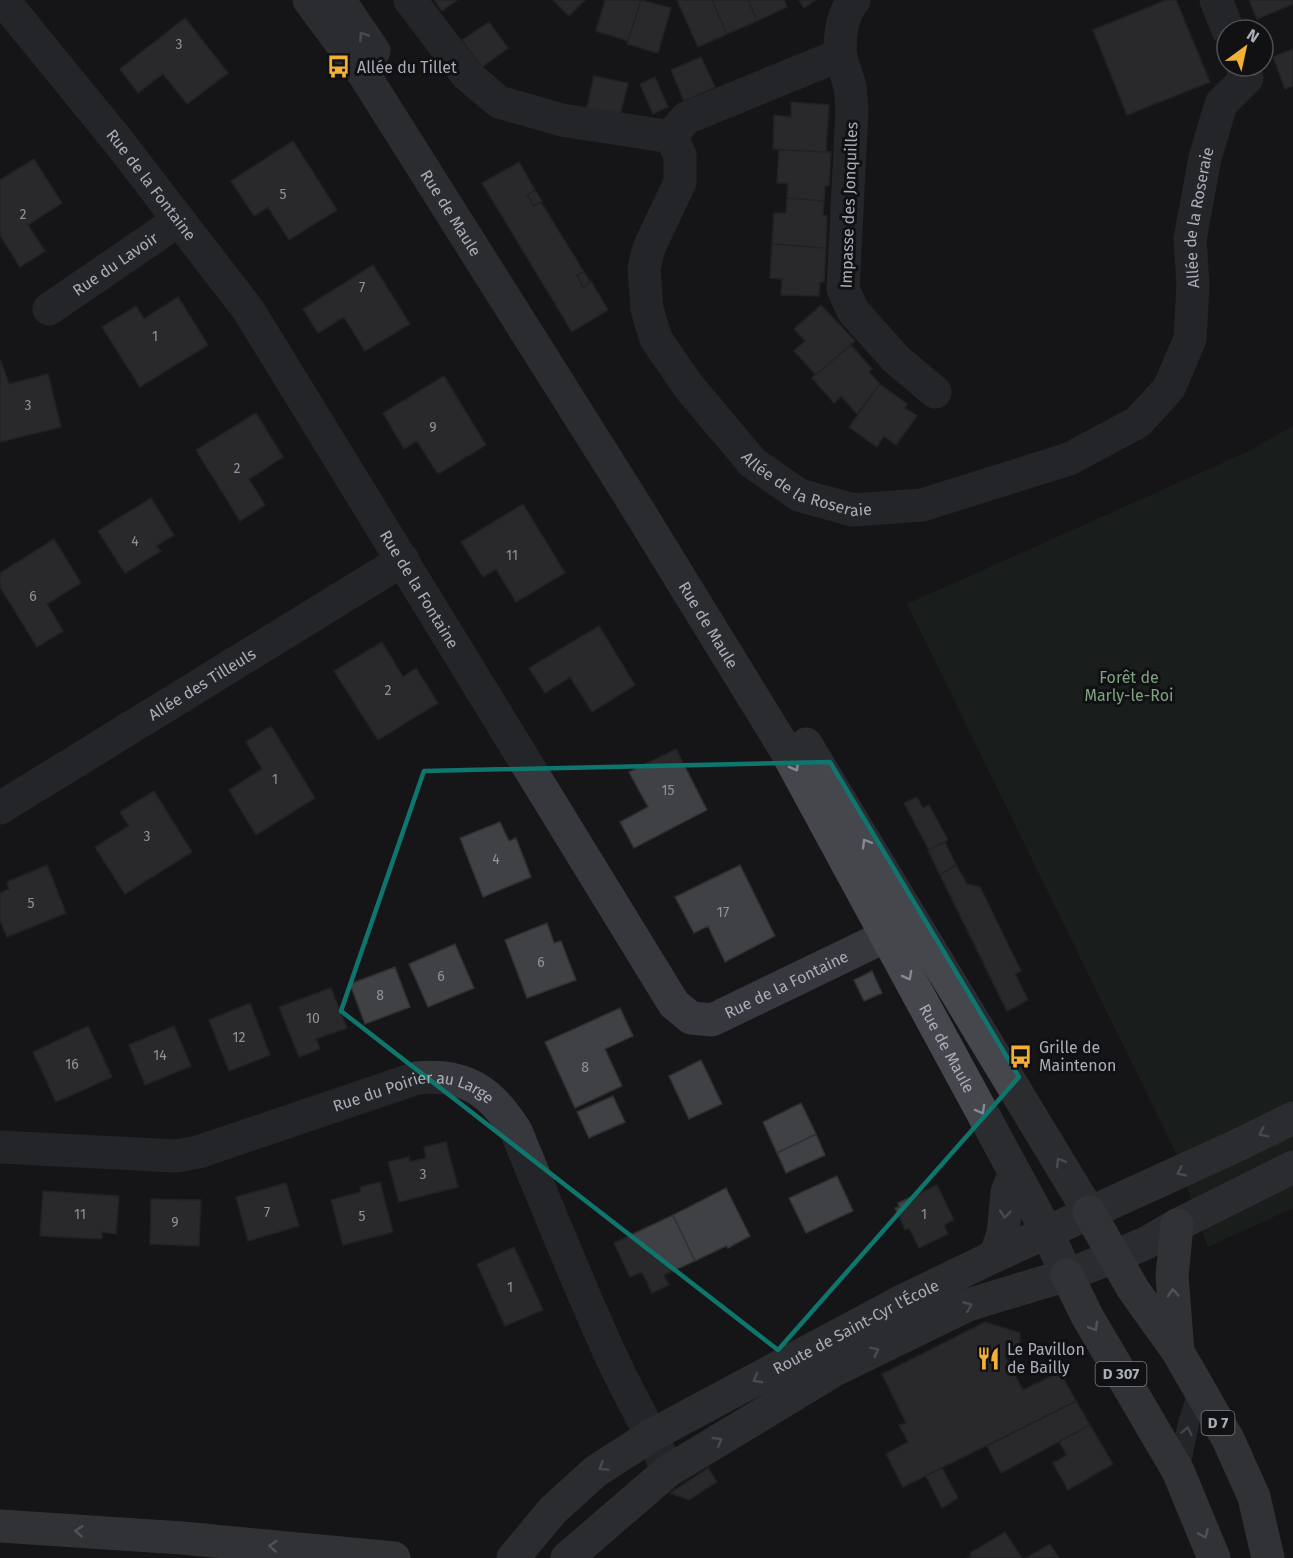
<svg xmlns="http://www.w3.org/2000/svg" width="1293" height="1558" viewBox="0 0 1293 1558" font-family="'Fira Sans',sans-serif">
<rect width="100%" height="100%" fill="#161618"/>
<path fill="#1e261f" d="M1293 426V1208L1208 1247 1174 1149 907 604 1247 452Z"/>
<path fill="#404145" stroke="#303034" stroke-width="1.5" d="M434 0H457L442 11Z
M553 0H585L569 16Z
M605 0H641L628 41 596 31Z
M641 0 671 8 658 53 627 44Z
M677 0H712L727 34 698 47Z
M712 0H748L757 21 727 34Z
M748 0H784L787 7 757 21Z
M799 0H815L804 8Z
M1166 0H1176L1210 82 1127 115 1093 30Z
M1249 0H1293V4L1257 19Z
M185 18 228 73 187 104 163 74 138 93 120 69Z
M489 22 508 48 482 67 462 40Z
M1293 49V86L1285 89 1273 57Z
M701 57 715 87 684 101 671 70Z
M594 76 628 83 620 116 587 108Z
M655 77 668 107 653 114 640 84Z
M791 102 829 105 826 152 773 149 774 115 791 117Z
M293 141 337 210 289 240 268 207 254 216 231 181Z
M779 150 831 152 829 185 825 186 824 201 787 198 788 183H777Z
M34 159 62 203 28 225 45 251 20 267 0 235V180Z
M519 162 535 190 527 195 534 206 541 202 584 272 577 275 583 287 591 281 608 310 572 332 482 183Z
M535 190 542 201 534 206 527 195Z
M787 198 824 201 823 215 827 216 826 248 772 244 774 213H786Z
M772 244 826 248 824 282H820L819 296 781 295 782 279 770 278Z
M373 265 410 324 365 351 344 317 318 333 303 309Z
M584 272 590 282 583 287 577 275Z
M178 297 208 345 140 387 102 327 136 306 144 319Z
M821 305 855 341 816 375 794 351 805 341 794 329Z
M851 345 872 369 869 372 880 384 857 414 841 396 834 403 812 378Z
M0 359 9 384 48 374 61 427 0 442Z
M444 376 486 445 438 474 417 441 404 449 383 413Z
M880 384 907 404 905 408 917 416 896 445 884 436 877 447 849 427Z
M256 413 283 457 249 479 265 505 240 521 196 450Z
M151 498 174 535 156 546 161 551 125 573 98 531Z
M523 504 565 573 516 602 496 569 483 577 461 542Z
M54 539 81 583 47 604 63 631 37 647 0 587V573Z
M599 626 635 685 592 712 570 677 545 693 529 668Z
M382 642 403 677 416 668 438 703 378 740 334 671Z
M271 726 315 798 256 835 229 790 262 769 246 742Z
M676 749 707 810 634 848 620 822 648 807 629 772Z
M154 791 192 852 125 894 95 847 129 826 120 812Z
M917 797 923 808 929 805 948 840 929 850 904 803Z
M500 822 509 841 516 838 531 877 483 897 460 838Z
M945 842 956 865 940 875 928 850Z
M47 865 66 913 7 937 0 920V893L9 889 7 882Z
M740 865 775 936 725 962 708 926 694 933 675 897Z
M956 865 967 884 980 887 1021 971 1015 974 1028 1000 1007 1011 940 875Z
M547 923 554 943 561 941 576 980 527 998 505 940Z
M455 944 474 988 428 1007 409 964Z
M395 967 410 1007 365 1024 350 984Z
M872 971 882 993 864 1001 854 980Z
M331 988 347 1028 316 1039 320 1049 299 1057 279 1007Z
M250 1003 270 1055 229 1071 209 1020Z
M620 1008 633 1036 605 1049 622 1086 575 1108 545 1042Z
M88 1026 112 1077 56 1102 33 1052Z
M174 1026 191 1066 145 1085 129 1045Z
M701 1060 722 1104 689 1119 669 1076Z
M613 1096 625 1122 589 1138 577 1112Z
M801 1103 816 1134 777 1153 763 1122Z
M816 1134 825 1155 786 1173 777 1153Z
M446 1142 458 1187 399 1202 388 1162 409 1157 410 1162 426 1158 424 1147Z
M837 1176 853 1211 806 1233 789 1198Z
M380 1182 393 1232 343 1245 331 1200 361 1192 360 1187Z
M286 1183 299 1226 248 1241 236 1197Z
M937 1185 954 1220 944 1225 948 1234 919 1248 909 1228 905 1230 895 1208 899 1207 898 1203Z
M726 1188 750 1236 728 1248 726 1246 695 1261 673 1215Z
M43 1191 119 1196 116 1234 102 1232V1239L40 1236Z
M151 1199 201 1200 199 1246 150 1244Z
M673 1215 695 1261 664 1275 669 1285 652 1293 642 1272 630 1277 614 1243Z
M514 1247 543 1310 505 1326 477 1264Z
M985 1322 1020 1333V1351L1006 1358 1023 1390 1060 1372 1076 1401 903 1487 886 1454 908 1442 899 1425 906 1423 882 1374Z
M1076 1401 1090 1425 1001 1473 987 1446Z
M1090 1425 1113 1464 1068 1490 1053 1463 1067 1455 1059 1442Z
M708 1468 717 1482 689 1500 670 1493Z
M942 1468 958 1498 942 1508 926 1476Z
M1005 1532 1022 1558H968L971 1556 970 1553Z
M1050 1544 1059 1558H1026Z"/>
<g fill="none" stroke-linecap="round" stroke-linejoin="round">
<path stroke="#37383d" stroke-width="21" d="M1178 1474 1189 1421 1199 1391"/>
<g stroke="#37383d" stroke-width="33">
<path id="s1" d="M3 0 118 141 249 311 674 1004 691 1018 712 1020 886 936"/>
<path id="s2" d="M410 0 467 75 499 102 562 120 671 137 680 155V182L649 248 644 268 647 309 656 339 689 387 753 463 799 495 853 510 922 505 1069 459 1138 422 1169 388 1190 339 1193 285 1190 239 1205 158 1221 104 1247 78 1242 66"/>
<path d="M1216 0 1228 30"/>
<path d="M840 55 850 86 852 110 843 289 853 311 896 359 935 392"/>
<path d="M671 137 686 118 840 55C840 34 841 17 854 0"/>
<path id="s3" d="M49 309 179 220"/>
<path id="s4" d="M0 808 403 560"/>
<path id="s5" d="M0 1147 176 1156 198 1152 417 1078C465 1073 491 1091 516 1131 547 1206 577 1282 611 1356 629 1395 651 1432 668 1471"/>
</g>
<g stroke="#45474d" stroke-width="33">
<path id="s6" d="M309 0 365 76 629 495 785 749 1015 1173 1047 1232 1067 1275"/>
<path d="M339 0 374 51"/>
<path d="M806 744 1089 1212"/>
<path d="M995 1256 1003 1234 1007 1192 1015 1173"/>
<path id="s7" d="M513 1558 553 1510 596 1471 652 1435 900 1302 995 1256 1234 1147 1293 1118"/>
<path d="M567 1558 668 1471 835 1370 968 1305 1067 1275 1116 1256 1146 1243 1177 1225 1293 1167"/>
</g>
<path stroke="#53555c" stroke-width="33" d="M1089 1212 1133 1289 1178 1352 1228 1439 1254 1497 1268 1558
M1177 1225 1172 1276 1178 1352
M1067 1275 1087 1316 1178 1471 1214 1558
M0 1526 182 1538 394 1558"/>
</g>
<defs><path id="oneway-chevron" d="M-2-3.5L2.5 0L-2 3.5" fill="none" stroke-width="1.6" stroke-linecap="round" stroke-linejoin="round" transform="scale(1.5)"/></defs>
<g stroke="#858993">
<use href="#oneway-chevron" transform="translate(363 36) rotate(-124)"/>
<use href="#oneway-chevron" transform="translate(795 767) rotate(61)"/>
<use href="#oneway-chevron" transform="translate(866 843) rotate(-121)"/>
<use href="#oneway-chevron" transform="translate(908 976) rotate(62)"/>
<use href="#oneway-chevron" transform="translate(981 1110) rotate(61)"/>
<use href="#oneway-chevron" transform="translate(1263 1133) rotate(154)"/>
<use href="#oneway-chevron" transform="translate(1060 1162) rotate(-120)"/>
<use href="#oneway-chevron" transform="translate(1181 1172) rotate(155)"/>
<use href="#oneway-chevron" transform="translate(1005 1214) rotate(96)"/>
<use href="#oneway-chevron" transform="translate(968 1306) rotate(-22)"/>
<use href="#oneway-chevron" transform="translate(875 1351) rotate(-26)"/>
<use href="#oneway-chevron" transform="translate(757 1379) rotate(152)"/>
<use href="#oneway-chevron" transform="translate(718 1441) rotate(-31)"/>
<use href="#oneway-chevron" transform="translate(603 1467) rotate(146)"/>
</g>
<g stroke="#979ba6">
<use href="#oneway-chevron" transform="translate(1173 1293) rotate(-95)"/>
<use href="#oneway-chevron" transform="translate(1094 1327) rotate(60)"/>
<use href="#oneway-chevron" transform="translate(79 1531) rotate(-176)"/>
<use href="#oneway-chevron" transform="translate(1204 1534) rotate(67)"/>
<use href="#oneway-chevron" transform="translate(273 1546) rotate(-175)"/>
</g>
<use stroke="#757881" href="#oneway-chevron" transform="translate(1187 1431) rotate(-77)"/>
<path d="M0 0H1293V1558H0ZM830 762 1019 1077 778 1350 341 1011 424 771Z" fill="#161618" fill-opacity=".55" fill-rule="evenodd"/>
<path fill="none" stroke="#0f766e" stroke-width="4.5" stroke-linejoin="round" d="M830 762 1019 1077 778 1350 341 1011 424 771Z"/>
<defs>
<symbol id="bus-bare" viewBox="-9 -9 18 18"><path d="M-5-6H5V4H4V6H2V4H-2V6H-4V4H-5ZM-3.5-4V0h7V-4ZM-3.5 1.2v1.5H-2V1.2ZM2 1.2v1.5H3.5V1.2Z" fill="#f2b134" stroke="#111113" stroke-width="2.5" paint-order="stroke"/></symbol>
<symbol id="restaurant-bare" viewBox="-9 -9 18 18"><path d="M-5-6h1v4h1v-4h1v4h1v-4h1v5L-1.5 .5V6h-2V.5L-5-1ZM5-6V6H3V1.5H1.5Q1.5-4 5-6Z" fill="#f2b134" stroke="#111113" stroke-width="2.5" paint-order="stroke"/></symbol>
</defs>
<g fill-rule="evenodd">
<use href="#bus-bare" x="322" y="50" width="33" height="33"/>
<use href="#bus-bare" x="1004" y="1040" width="33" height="33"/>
<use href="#restaurant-bare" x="972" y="1342" width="33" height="33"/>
</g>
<g text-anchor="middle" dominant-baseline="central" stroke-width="6" stroke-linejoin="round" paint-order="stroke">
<g font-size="14" fill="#8e929b">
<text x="179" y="44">3</text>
<text x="283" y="194">5</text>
<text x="23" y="214">2</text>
<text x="362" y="287">7</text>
<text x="155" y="336">1</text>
<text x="28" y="405">3</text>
<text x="433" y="427">9</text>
<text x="237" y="468">2</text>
<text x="135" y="541">4</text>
<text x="512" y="555">11</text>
<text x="33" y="596">6</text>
<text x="388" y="690">2</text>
<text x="275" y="779">1</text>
<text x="668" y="790">15</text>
<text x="147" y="836">3</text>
<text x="496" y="859">4</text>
<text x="31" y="903">5</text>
<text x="723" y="912">17</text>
<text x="541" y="962">6</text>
<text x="441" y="976">6</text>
<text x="380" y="995">8</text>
<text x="313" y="1018">10</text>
<text x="239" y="1037">12</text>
<text x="160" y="1055">14</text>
<text x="72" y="1064">16</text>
<text x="585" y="1067">8</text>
<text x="423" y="1174">3</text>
<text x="267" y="1212">7</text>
<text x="80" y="1214">11</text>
<text x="924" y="1214">1</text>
<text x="362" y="1216">5</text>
<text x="175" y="1222">9</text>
<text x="510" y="1287">1</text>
</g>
<g fill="#111113" stroke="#7b7e86" stroke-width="1.5">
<rect x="1095.5" y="1362" width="51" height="24" rx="4.5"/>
<rect x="1201.5" y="1411" width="33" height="24" rx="4.5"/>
</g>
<g font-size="15" font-weight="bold" fill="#a8adb8">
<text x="1121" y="1374">D 307</text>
<text x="1218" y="1423">D 7</text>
</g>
<g font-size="16" fill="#a8adb8" stroke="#111113" text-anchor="start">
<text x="357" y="67">Allée du Tillet</text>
<text x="1039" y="1047">Grille de<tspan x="1039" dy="18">Maintenon</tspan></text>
<text x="1007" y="1349">Le Pavillon<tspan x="1007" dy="18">de Bailly</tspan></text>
</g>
<g font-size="16" fill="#a8adb8" stroke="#111113">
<text stroke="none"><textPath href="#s1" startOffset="237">Rue de la Fontaine</textPath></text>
<text transform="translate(849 205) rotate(-88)">Impasse des Jonquilles</text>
<text stroke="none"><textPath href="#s6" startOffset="256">Rue de Maule</textPath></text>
<text stroke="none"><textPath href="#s2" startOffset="1318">Allée de la Roseraie</textPath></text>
<text stroke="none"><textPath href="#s3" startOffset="80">Rue du Lavoir</textPath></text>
<text stroke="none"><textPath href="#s2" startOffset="742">Allée de la Roseraie</textPath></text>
<text stroke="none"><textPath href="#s1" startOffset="723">Rue de la Fontaine</textPath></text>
<text stroke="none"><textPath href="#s6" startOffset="742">Rue de Maule</textPath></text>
<text stroke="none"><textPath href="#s4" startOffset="237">Allée des Tilleuls</textPath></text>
<text stroke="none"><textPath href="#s1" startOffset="1335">Rue de la Fontaine</textPath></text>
<text stroke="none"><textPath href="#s6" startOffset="1228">Rue de Maule</textPath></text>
<text stroke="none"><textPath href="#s5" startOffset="426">Rue du Poirier au Large</textPath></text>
<text stroke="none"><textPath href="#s7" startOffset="418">Route de Saint-Cyr l'École</textPath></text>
</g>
<g font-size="16" fill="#7fa381" stroke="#111113">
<text x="1129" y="677">Forêt de<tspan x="1129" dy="18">Marly-le-Roi</tspan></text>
</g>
</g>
<g transform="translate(1245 48) rotate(33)"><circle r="28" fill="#111113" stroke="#4d4f55" stroke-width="1.5"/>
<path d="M0-4.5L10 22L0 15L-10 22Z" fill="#f2b134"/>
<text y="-9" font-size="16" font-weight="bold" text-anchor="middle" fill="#a8adb8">N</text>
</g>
</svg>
